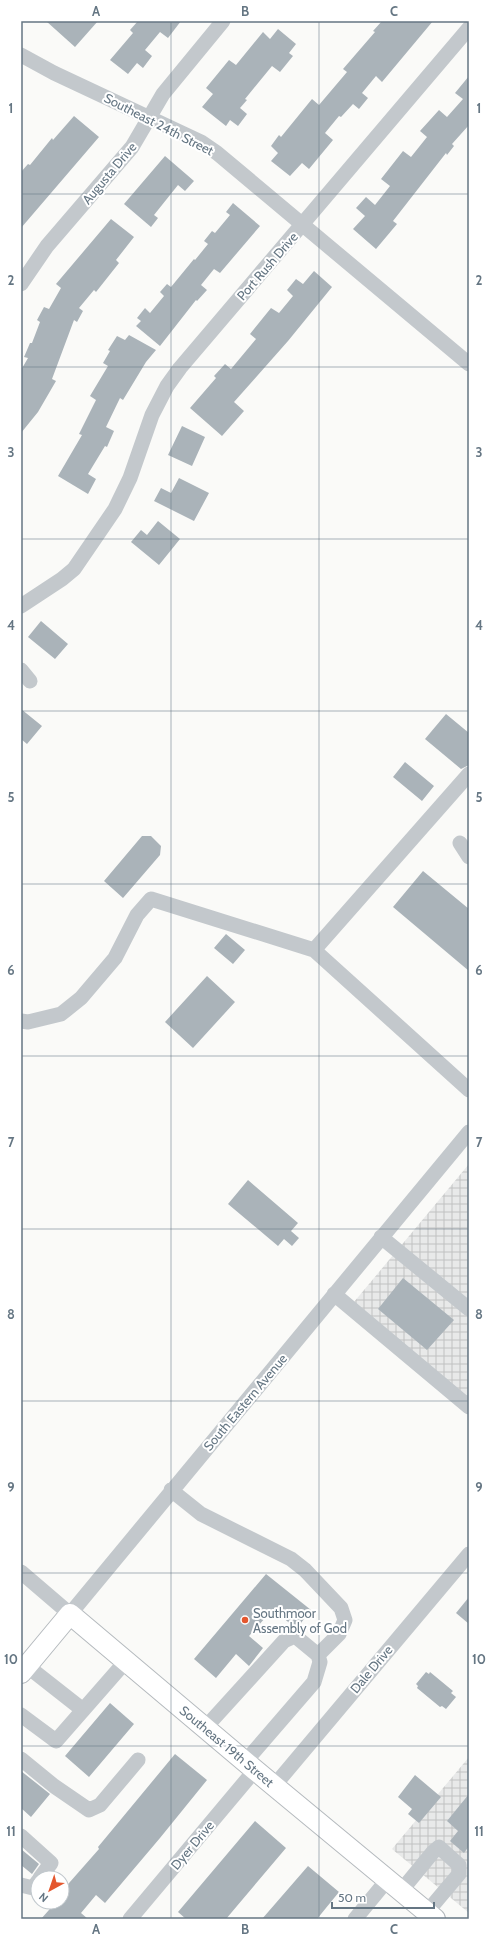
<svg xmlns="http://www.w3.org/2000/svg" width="490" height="1940" viewBox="0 0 490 1940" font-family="Cabin,sans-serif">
<defs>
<pattern id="industrial-grid" width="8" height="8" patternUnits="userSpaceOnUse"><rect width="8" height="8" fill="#e8e9e9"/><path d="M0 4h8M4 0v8" fill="none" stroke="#c0c1c2"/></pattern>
</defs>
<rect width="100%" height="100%" fill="#fafaf8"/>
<path fill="url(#industrial-grid)" d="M469 1164V1404L354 1302Z
M469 1757V1913L392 1849Z"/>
<path fill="#aab3b9" d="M46 21H98L75 47Z
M138 21H181L168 38 160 32 145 50 152 56 143 68 137 63 128 74 110 60 133 33 130 30Z
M382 21H433L382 82 376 76 362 93 368 98 359 109 353 104 341 117 339 116 325 133 333 140 309 169 302 163 290 176 271 161 278 153 271 146 279 135 281 137 312 99 319 105 347 72 343 69 375 32 373 31Z
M278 29 296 44 289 53 293 56 280 72 272 66 245 99 247 100 240 108 247 114 238 126 230 120 226 126 202 107 213 94 206 88 229 60 236 65 263 32 270 39Z
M469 76V125L452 144 454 146 447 155 446 153 393 221 397 224 376 249 353 229 365 216 356 208 366 197 375 205 390 186 381 179 403 151 411 157 427 137 420 131 439 110 447 117 463 99 455 93Z
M74 116 99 137 21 228V172L28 164 30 165 52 138 53 140Z
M165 156 194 181 185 191 178 185 154 215 158 218 151 227 124 204Z
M233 203 260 226 220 273 214 269 201 285 207 290 197 301 196 300 160 346 136 326 141 321 137 318 145 308 150 313 164 296 160 292 167 284 171 287 194 259 195 260 208 244 204 241 212 231 215 233 230 215 226 212Z
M111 219 134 237 116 260 119 263 96 292 94 290 79 308 83 311 77 322 74 320 52 379 56 381 38 412 21 433V370L28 358 24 357 30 343H32L40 322 37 320 44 307 49 309 61 288 56 284Z
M314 271 332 287 288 341 234 402 244 411 222 436 190 408 216 378 214 376 225 364 231 369 256 339 250 334 271 308 279 313 293 296 287 290 296 279 303 284Z
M129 335 156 350 146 362 123 400 120 398 106 427 114 431 107 447 105 446 88 474 96 479 88 494 58 476 82 435 79 434 96 400 90 396 108 366 103 363 110 351 108 350 117 336 125 340Z
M182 426 205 437 192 466 168 455Z
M179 478 209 493 194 521 154 501 161 488 171 493Z
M158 521 180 539 159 565 131 542 141 530 147 535Z
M41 621 68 644 55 659 28 637Z
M21 709 42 726 27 744 21 739Z
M446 714 469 733V765L461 769 425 739Z
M405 762 434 786 422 801 393 777Z
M142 836H151L161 846 160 855 123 898 104 881Z
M423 871 469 909V971L393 907Z
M226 934 245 950 233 964 214 948Z
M207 976 235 1002 193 1048 165 1022Z
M248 1180 298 1223 291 1231 299 1238 292 1246 284 1239 278 1246 228 1204Z
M403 1278 454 1320 427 1350 378 1309Z
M266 1574 311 1610 297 1628 294 1627 273 1609 249 1636 263 1648 249 1666 236 1654 216 1678 194 1659Z
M469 1597V1624L456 1613Z
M426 1672 429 1674 430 1672 453 1691 451 1693 456 1697 446 1709 442 1706 440 1707 417 1688 418 1686 416 1684Z
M110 1703 134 1724 89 1777 65 1756Z
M175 1754 207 1780 160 1838 105 1903 96 1895 81 1913 88 1919H41L56 1902H62V1891L99 1849 98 1847Z
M21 1771 50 1794 31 1817 21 1808Z
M415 1775 441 1797 419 1823 408 1814 412 1809 398 1797Z
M469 1794V1846L464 1853 450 1841 458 1831 447 1821Z
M255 1821 286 1848 226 1919H186L178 1912Z
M21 1849 39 1864 32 1874 21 1865Z
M308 1866 339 1892 317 1919H262Z"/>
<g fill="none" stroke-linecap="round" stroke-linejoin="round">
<defs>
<path id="major" d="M21 1673 70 1614 255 1770 435 1919"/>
</defs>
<use href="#major" stroke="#b5babe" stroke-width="22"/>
<path stroke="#c3c8cc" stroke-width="15" d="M21 55 54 73 201 142 217 153 469 364
M21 284 47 246 132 147 163 94 223 21
M21 606 62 579 74 569 115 509 130 478 152 415 167 386 180 368 469 28
M21 670 30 681
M460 843 469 857
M314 950 469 774
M21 1021 28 1022 61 1014 81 998 115 958 137 915 151 899 314 950 469 1090
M381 1237 469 1309
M334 1294 469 1407
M171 1490 201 1514 291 1559 305 1570 341 1608 345 1620 339 1634 318 1655
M21 1572 70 1614 469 1132
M27 1666 83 1710
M21 1715 56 1741 126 1661
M205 1728 284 1641 295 1636 318 1655 320 1662 314 1682 245 1762
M21 1759 54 1786 89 1810 100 1805 138 1760
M274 1786 469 1554
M21 1836 51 1863 40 1878
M21 1885 33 1888 38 1881
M401 1891 433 1852 439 1847 459 1865V1874L427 1912
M130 1919 255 1770
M355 1919 388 1879"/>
<use href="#major" stroke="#fff" stroke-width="20"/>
</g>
<path fill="none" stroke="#657683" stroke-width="1" stroke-opacity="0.55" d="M171 21V1919M319 21V1919M21 194H469M21 367H469M21 539H469M21 711H469M21 884H469M21 1056H469M21 1229H469M21 1401H469M21 1573H469M21 1746H469"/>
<circle fill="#e4572e" stroke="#fff" stroke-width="1.5" cx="245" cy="1620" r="4"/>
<g text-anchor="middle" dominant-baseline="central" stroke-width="4" stroke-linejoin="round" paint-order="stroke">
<g font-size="13" fill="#657683" stroke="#fff">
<text transform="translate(159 124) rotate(27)">Southeast 24th Street</text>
<text transform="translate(109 173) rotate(-50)">Augusta Drive</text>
<text transform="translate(267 266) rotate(-49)">Port Rush Drive</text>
<text transform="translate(245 1402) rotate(-50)">South Eastern Avenue</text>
<text transform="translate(371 1669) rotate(-50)">Dale Drive</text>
<text transform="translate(227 1746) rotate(40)">Southeast 19th Street</text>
<text transform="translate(192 1845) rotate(-50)">Dyer Drive</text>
</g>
<g font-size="13" fill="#657683" stroke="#fff" text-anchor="start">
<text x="253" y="1613">Southmoor<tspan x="253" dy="15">Assembly of God</tspan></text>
</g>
</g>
<rect width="490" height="1940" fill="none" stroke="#ffffff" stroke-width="44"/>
<g transform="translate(50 1890) rotate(220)"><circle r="19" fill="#ffffff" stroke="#c1c8cd"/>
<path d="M0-3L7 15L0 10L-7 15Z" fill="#e4572e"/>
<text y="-6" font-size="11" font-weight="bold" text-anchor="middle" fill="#657683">N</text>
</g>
<path d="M332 1902v6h102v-6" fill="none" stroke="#657683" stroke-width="2"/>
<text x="338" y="1902" font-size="12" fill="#657683" stroke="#ffffff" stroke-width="3" paint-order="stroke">50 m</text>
<rect x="22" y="22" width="446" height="1896" fill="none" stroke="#657683" stroke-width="1.5"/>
<g font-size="13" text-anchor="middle" font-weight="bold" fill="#657683">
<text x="96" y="16">A</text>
<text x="245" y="16">B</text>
<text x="394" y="16">C</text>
<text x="11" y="113">1</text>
<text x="479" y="113">1</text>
<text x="11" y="285">2</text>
<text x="479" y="285">2</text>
<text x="11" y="457">3</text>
<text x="479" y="457">3</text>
<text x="11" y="630">4</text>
<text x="479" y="630">4</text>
<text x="11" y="802">5</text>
<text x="479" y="802">5</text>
<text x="11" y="975">6</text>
<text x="479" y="975">6</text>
<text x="11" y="1147">7</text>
<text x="479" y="1147">7</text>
<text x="11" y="1319">8</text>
<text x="479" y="1319">8</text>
<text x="11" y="1492">9</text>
<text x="479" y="1492">9</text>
<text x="11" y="1664">10</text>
<text x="479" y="1664">10</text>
<text x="11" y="1836">11</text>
<text x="479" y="1836">11</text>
<text x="96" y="1934">A</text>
<text x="245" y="1934">B</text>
<text x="394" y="1934">C</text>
</g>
</svg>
